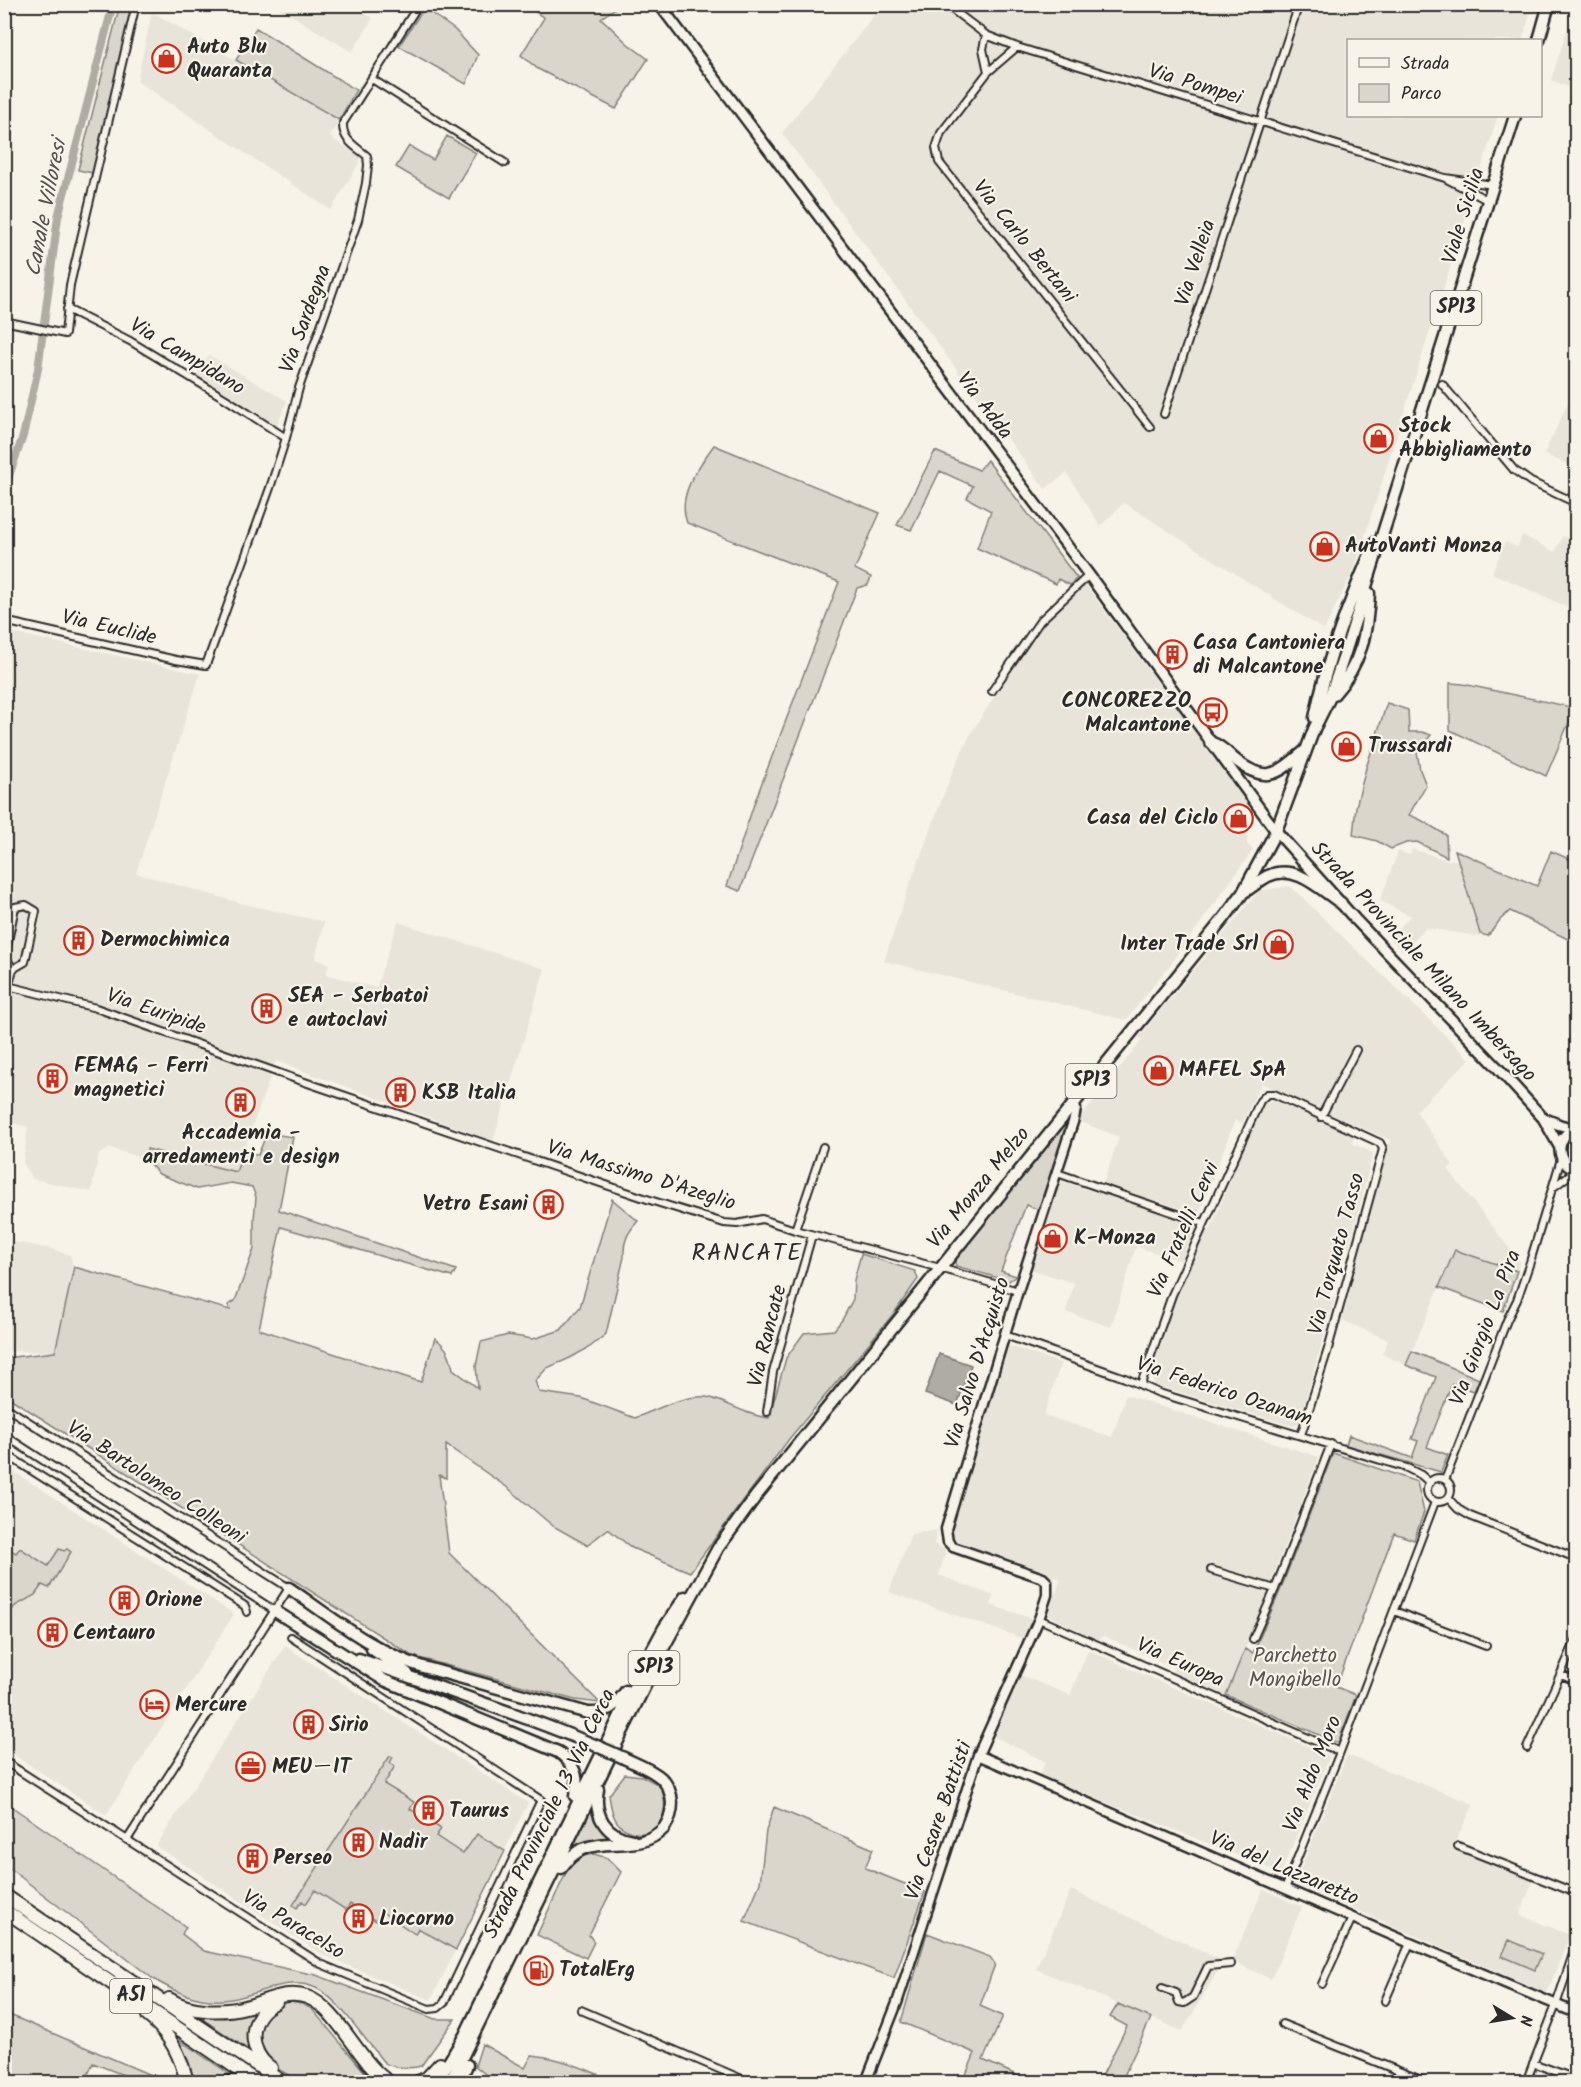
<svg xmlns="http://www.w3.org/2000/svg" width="1581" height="2087" viewBox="0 0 1581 2087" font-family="Kalam,'Klee One',sans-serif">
<rect width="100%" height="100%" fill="#f7f3e8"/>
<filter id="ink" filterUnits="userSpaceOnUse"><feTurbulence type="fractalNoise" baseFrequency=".0167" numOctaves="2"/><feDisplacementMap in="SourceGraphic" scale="12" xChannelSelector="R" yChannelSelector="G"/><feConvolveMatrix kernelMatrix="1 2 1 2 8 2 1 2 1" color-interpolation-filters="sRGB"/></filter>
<g filter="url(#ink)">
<path fill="#e8e4da" d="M1039 4 1044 9 1047 4 1533 5 1522 40H1348V116H1498L1355 567 1324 630 1124 503 1100 526 1067 473 1045 489 782 133 882 5Z
M281 5H350L373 18 352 52 279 8Z
M1575 5H1576V90L1551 80Z
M152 12 339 120 330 137 360 156 359 163 331 210 137 81Z
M209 355 287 401 277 426 196 376Z
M1576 386V468L1544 454Z
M1522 535 1555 552 1563 536 1576 543V611L1492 573 1505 542 1518 547Z
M1085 584 1248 805 1247 844 1253 850 1176 957 1126 1020 884 961 909 886 954 768 971 733 1040 626Z
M5 631 200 674 136 873 244 904 324 922 315 959 329 964 326 974 376 988 398 922 545 969 493 1141 276 1061 236 1172 147 1149 146 1160 111 1148 99 1154 91 1192 33 1179 23 1162 28 1127 5 1121Z
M1412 849 1447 860H1458L1480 934 1478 936 1426 928 1402 951 1389 937 1411 916 1380 901 1398 851 1410 855Z
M1290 886 1470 1059 1416 1111 1453 1165 1448 1169 1520 1262 1517 1271 1455 1250 1406 1365 1382 1354 1388 1340 1342 1320 1390 1140 1261 1083 1242 1124 1235 1120 1199 1214 1103 1184 1119 1137 1078 1121 1142 1040 1139 1037 1259 891Z
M1274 1100 1355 1135 1352 1143 1373 1153 1349 1248 1343 1246 1329 1296 1335 1297 1299 1422 1293 1426 1155 1385 1150 1374 1170 1312 1205 1230 1210 1231 1234 1172 1231 1171 1262 1105Z
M1061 1181 1196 1225 1182 1261 1136 1247 1111 1327 1066 1312 1074 1283 1030 1269Z
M4 1240 52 1249 70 1255 74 1267 55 1352 5 1351Z
M1009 1346 1061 1363 1044 1415 1112 1437 1126 1395 1319 1457 1245 1649 1226 1695 1172 1672 1174 1668 1104 1636H1102L1099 1640 1047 1615 1061 1579 958 1545 949 1531Z
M4 1465 234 1614 106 1815 5 1749Z
M937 1530 934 1544 946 1550 939 1575 994 1596 991 1605 1033 1619 1024 1639 889 1592 911 1534Z
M285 1646 528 1803 431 2000 323 1955 156 1846Z
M1088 1650 1330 1756 1281 1873 1039 1775 1046 1762 991 1735 1020 1675 1070 1695Z
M1347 1755 1474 1804 1452 1848 1533 1881 1520 1915 1570 1935 1547 1993 1295 1883Z
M1263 1889 1302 1907 1271 1979 1232 1961Z
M1071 1890 1224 1961 1182 2031 1036 1969Z"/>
<path fill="#dad6cc" stroke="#82807c" stroke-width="1.5" d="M120 4 133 5 93 173 78 170Z
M620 5 601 18 628 44 648 59 616 109 538 69 521 55 544 18 526 5Z
M424 8 455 30 478 55 466 84 399 46Z
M256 28 356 90 339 120 236 60Z
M447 136 476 153 449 198 396 167 409 146 433 160Z
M714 445 880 513 855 569 871 577 868 585 857 588 740 891 727 886 755 801 839 582 687 523C676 495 699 466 714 445Z
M935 451 979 470 987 460 1077 578 1070 585 1058 579 1056 584 977 548 991 511 967 498 973 486 940 471 911 530 897 525Z
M1450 683 1463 684 1575 708 1576 706 1546 776 1450 730Z
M1387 703 1408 710 1409 732H1422L1431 735 1417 752 1420 770 1426 785 1409 815 1421 820 1446 835 1447 857 1417 842 1406 843 1391 849 1377 841 1353 835 1356 807 1366 768Z
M1455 850 1537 886 1551 851 1576 862V943L1510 911 1500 920 1488 936 1480 934Z
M1061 1123 1066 1126 1040 1210 1026 1205 1001 1271 1016 1276 1009 1281 956 1266 954 1259Z
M267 1133 293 1137 279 1210 456 1270 452 1277 281 1227 259 1329 421 1382 435 1338C447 1347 450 1355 453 1369L478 1388 476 1366 481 1342 508 1335 533 1339 561 1330 580 1307 612 1199 638 1221C627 1233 623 1242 624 1257L606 1334 590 1347 570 1358 547 1368 535 1381 539 1392 581 1398 635 1418C657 1410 688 1392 711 1398 731 1404 748 1416 769 1418L786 1358 804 1333 834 1330 842 1320 853 1299 854 1280 861 1254 915 1271 918 1279 895 1312 789 1439 690 1572 632 1548 608 1529 587 1545 553 1526 508 1488 446 1445V1478L439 1475 449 1553 600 1703 575 1700 412 1656 5 1395V1358L55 1352 74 1267 230 1310 228 1305 235 1301 254 1249V1219L256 1197 252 1187 231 1183 197 1189 159 1174 146 1160 147 1149 236 1172 244 1150 258 1155Z
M1455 1250 1517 1271 1503 1311 1439 1287Z
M1412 1351 1479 1379 1474 1391 1452 1384 1427 1447 1448 1455 1441 1472 1346 1445 1349 1435 1412 1458 1418 1441 1412 1439 1436 1377 1406 1365Z
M1333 1453 1417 1482 1424 1512 1414 1540 1394 1533 1336 1687 1356 1695 1338 1743 1226 1695 1245 1649 1253 1653 1280 1591Z
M5 1547 16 1553 20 1548 48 1566 59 1549 64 1551 67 1549 71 1552 49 1588 42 1585 35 1595 15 1606 8 1615 6 1649 5 1652Z
M390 1756 393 1757 390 1763 395 1766 384 1784 414 1802 410 1809 441 1829 436 1836 463 1854 477 1834 505 1851 456 1950 418 1928 415 1934 382 1912 376 1921 350 1904 346 1910 315 1890 306 1904 302 1901 297 1908 293 1905Z
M625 1774 642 1776 661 1786C663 1794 666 1802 664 1810 660 1841 622 1840 613 1814 611 1808 610 1801 609 1795Z
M5 1802 186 1927 182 1934 204 1951 316 1975 435 2019H455L421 2066C412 2069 392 2068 385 2063 380 2059 377 2053 373 2048 357 2030 338 1999 316 1988 289 1975 258 1995 231 1999 202 2004 176 1993 152 1978L5 1865Z
M593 1802 617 1839 569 1852Z
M774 1807 873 1849 865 1868 925 1892 894 1978 744 1921 760 1883 766 1831Z
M594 1854 607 1858 621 1872 589 1935 594 1942 586 1958 537 1935 572 1860 580 1856Z
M927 1933 990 1957 995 1964 980 2006 1003 2016 983 2060 1032 2082H963L975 2053 901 2022Z
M1509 1940 1542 1954 1535 1970 1502 1956Z
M291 2002 302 2004 312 2009 373 2082H301L276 2068 265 2059 257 2036 262 2018 280 2003Z
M1118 2004 1151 2018 1121 2082H1099L1127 2026 1110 2017Z
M253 2009 248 2035 249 2050 192 2012Z
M5 2013 167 2082H141L93 2063 85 2082H5Z
M179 2040 231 2075 215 2082H193L177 2041Z
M482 2044 525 2068 532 2055C563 2058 588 2070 616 2082H496L475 2066Z"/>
<path fill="#afaca4" stroke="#7a7874" stroke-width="1.5" d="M939 1354 971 1365 957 1405 925 1394Z"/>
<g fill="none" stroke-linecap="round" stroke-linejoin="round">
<path stroke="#afaca4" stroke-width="8" d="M4 490 23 436 38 369 58 217 113 4"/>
<defs>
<path id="minor" d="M945 4 986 35 1017 47 1445 178
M986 35 983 49 988 72
M1017 47 988 72 941 133 936 148 939 162 1150 427
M372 79 505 163
M1489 201 1445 178 1493 185
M67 309 130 341 226 399 286 438
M4 321 65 334 70 285 136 4
M1442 384 1514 470 1531 482 1576 503
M1164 414 1299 4
M4 621 176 660 206 665 270 488 286 438 299 388 358 220 366 183 368 165 367 156C355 146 342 140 343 123L419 4
M992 691 1040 621 1089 575
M4 985 96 1008 293 1078 653 1201 724 1223 737 1224 762 1219 795 1230 940 1268 1018 1291
M4 1003 13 969 25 962 36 911 26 905 15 907 5 956 13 969
M1321 1117 1356 1050
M1057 1173 1204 1223
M1555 1186 1576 1170
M795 1230 823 1147
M1005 1335 1125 1378 1159 1393 1407 1468 1421 1475 1430 1483
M1141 1384 1172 1295 1260 1101 1267 1094H1274L1380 1143 1383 1149 1328 1349 1301 1435
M4 1406 289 1588 127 1840
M767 1412 773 1372 812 1235
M4 1435 275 1611
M4 1453 245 1606 247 1612
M1427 1490a12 12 0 1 1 24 0a12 12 0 1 1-24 0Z
M1445 1480 1507 1320 1517 1300 1530 1262 1561 1159
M1448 1498 1458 1509 1470 1516 1576 1558
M1211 1570 1275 1589
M1394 1611 1486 1646
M1039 1619 1340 1752
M1253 1639 1275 1589 1331 1444
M1561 1675 1576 1681
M1527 1748 1576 1640
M4 1761 321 1964 429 2009 438 2008 444 2003 541 1800 291 1637
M1458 1846 1576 1893
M1285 1889 1340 1752 1435 1502
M1322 1984 1352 1918
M1162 1988 1176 1993 1179 2002 1184 2003 1193 1997 1208 1966 1231 1964
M1385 2001 1410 1943
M581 2010 749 2082
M1282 2024 1426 2082
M1533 2063 1576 2079
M1526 2082 1556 2005 1576 1945"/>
<path id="tertiary" d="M978 1755 1410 1943 1576 2013
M866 2082 897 2003 978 1755 1039 1619 1047 1595V1582L1043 1578 953 1547 948 1542 946 1529 1018 1291 1074 1119 1076 1109 1074 1102"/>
<path id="secondary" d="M659 4 1089 575 1276 831 1355 919 1496 1066 1543 1118 1559 1146
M1543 1118 1560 1125 1576 1129
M1576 1129C1554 1135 1555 1163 1576 1170"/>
<path id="primary" d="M1539 40 1549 4
M1334 694C1362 663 1367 633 1369 593
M1315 718C1326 660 1351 598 1375 543
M1210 742C1219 745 1226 751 1233 758 1267 786 1277 774 1306 750
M1244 892C1252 887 1260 880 1268 876 1295 863 1320 889 1341 903
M289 1588C331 1617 374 1652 423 1667L588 1713C606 1714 616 1706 626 1691
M275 1611 384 1680 558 1752C574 1763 580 1777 575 1796
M372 1649 407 1673
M359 1659 517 1715
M598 1789C593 1815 606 1836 632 1840
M561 1868C567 1860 573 1853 583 1849 609 1838 642 1852 664 1828
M437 2082 465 2035 651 1652 664 1628 685 1597
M450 2082 665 1645 718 1548 756 1496 1225 917 1242 894 1276 831 1314 729 1329 699 1344 656 1515 116
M459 2082 467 2065"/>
<path id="motorway" d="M4 1895 282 2082
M4 1910 257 2082
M169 1999C190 2013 225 2013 249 2006 269 2000 287 1990 307 1997 338 2008 360 2065 389 2082
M148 2016C169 2032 181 2057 187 2082
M271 2068C246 2051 248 2015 276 2002
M228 2082H242
M418 2082 427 2078 440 2064"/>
</defs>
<use href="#minor" stroke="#2b2b2b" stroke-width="10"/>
<use href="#tertiary" stroke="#2b2b2b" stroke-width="13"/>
<use href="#secondary" stroke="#2b2b2b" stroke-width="14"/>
<use href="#primary" stroke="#2b2b2b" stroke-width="15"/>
<use href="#motorway" stroke="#2b2b2b" stroke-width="16"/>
<use href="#minor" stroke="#f7f3e8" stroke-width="6"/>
<use href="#tertiary" stroke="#f7f3e8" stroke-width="8"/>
<use href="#secondary" stroke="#f7f3e8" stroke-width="9"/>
<use href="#primary" stroke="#f7f3e8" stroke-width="10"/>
<use href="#motorway" stroke="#f7f3e8" stroke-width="12"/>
<defs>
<path id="primary-bridge" d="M517 1715C553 1728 589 1742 624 1758 636 1764 651 1769 661 1778 675 1792 675 1812 664 1828"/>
</defs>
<use href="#primary-bridge" stroke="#2b2b2b" stroke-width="15" stroke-linecap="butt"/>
<use href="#primary-bridge" stroke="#f7f3e8" stroke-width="10"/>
</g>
</g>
<defs>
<symbol id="shop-ring" viewBox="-11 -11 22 22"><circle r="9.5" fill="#f7f3e8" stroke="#c8321e" stroke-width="1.5"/><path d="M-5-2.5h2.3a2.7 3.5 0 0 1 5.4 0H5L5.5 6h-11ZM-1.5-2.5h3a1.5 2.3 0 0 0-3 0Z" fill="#c8321e"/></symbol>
<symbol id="building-ring" viewBox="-11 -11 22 22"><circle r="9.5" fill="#f7f3e8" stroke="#c8321e" stroke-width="1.5"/><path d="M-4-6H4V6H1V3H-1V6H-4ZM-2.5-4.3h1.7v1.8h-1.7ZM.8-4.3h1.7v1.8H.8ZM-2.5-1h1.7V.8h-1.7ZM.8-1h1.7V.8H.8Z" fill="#c8321e"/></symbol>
<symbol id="bus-ring" viewBox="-11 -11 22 22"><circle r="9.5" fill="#f7f3e8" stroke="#c8321e" stroke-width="1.5"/><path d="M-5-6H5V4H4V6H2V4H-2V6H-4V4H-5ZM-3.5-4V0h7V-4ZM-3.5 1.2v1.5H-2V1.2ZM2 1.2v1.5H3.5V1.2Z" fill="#c8321e"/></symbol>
<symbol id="hotel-ring" viewBox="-11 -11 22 22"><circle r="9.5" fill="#f7f3e8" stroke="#c8321e" stroke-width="1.5"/><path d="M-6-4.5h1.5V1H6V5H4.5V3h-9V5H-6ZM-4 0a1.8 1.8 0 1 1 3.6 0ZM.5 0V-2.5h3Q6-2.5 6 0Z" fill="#c8321e"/></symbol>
<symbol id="office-ring" viewBox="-11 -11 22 22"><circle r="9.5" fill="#f7f3e8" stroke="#c8321e" stroke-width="1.5"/><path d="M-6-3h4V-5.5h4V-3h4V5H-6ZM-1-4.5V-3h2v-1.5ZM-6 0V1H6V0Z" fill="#c8321e"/></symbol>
<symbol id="fuel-ring" viewBox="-11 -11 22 22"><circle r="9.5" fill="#f7f3e8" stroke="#c8321e" stroke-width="1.5"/><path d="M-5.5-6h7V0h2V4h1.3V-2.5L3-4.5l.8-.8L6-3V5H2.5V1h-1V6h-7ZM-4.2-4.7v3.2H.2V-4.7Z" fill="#c8321e"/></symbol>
</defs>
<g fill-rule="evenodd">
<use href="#shop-ring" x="150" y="42" width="33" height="33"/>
<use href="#shop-ring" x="1362" y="422" width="33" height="33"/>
<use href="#shop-ring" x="1308" y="530" width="33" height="33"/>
<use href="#building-ring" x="1156" y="638" width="33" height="33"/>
<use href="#bus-ring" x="1196" y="696" width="33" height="33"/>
<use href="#shop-ring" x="1330" y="730" width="33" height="33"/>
<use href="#shop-ring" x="1222" y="802" width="33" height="33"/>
<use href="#building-ring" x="62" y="924" width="33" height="33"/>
<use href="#shop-ring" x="1262" y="928" width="33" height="33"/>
<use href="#building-ring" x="250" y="992" width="33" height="33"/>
<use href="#shop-ring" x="1142" y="1054" width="33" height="33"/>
<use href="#building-ring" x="36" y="1062" width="33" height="33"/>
<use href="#building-ring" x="384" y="1076" width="33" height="33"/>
<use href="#building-ring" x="224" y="1086" width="33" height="33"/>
<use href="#building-ring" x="532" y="1188" width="33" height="33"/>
<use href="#shop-ring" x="1036" y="1222" width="33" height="33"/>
<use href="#building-ring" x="108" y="1584" width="33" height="33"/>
<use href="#building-ring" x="36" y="1616" width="33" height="33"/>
<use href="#hotel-ring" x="138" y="1688" width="33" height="33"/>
<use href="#building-ring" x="292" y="1708" width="33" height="33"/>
<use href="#office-ring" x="234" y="1750" width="33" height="33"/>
<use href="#building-ring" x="412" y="1794" width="33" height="33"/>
<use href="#building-ring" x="342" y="1826" width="33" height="33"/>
<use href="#building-ring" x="236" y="1842" width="33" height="33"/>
<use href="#building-ring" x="342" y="1902" width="33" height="33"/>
<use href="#fuel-ring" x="522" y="1954" width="33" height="33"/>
</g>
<g text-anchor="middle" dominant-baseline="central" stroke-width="4.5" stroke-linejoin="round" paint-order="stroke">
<g fill="#f7f3e8" stroke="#686764" stroke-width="1.5">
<rect x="1430.5" y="291" width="51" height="34" rx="4.5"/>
<rect x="1065.5" y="1064" width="51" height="34" rx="4.5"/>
<rect x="628.5" y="1651" width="51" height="34" rx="4.5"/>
<rect x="110" y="1979" width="42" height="34" rx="4.5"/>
</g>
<g font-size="20" font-weight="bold" fill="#2b2b2b">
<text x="1456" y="308">SP13</text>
<text x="1091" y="1081">SP13</text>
<text x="654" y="1668">SP13</text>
<text x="131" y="1996">A51</text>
</g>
<g font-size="21" font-weight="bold" fill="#2b2b2b" stroke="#f7f3e8" text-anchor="start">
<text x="187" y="47">Auto Blu<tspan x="187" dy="24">Quaranta</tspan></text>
<text x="1399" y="426">Stock<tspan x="1399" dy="24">Abbigliamento</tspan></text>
<text x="1345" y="546">AutoVanti Monza</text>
<text x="1193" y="643">Casa Cantoniera<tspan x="1193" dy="24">di Malcantone</tspan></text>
<text x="1191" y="701" text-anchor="end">CONCOREZZO<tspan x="1191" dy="24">Malcantone</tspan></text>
<text x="1368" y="746">Trussardi</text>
<text x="1218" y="818" text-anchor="end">Casa del Ciclo</text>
<text x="100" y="940">Dermochimica</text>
<text x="1258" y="944" text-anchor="end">Inter Trade Srl</text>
<text x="288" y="996">SEA - Serbatoi<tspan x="288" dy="24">e autoclavi</tspan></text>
<text x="74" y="1066">FEMAG - Ferri<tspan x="74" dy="24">magnetici</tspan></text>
<text x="1179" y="1070">MAFEL SpA</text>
<text x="422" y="1093">KSB Italia</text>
<text x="241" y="1133" text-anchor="middle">Accademia -<tspan x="241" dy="24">arredamenti e design</tspan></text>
<text x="528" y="1204" text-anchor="end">Vetro Esani</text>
<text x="1074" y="1238">K-Monza</text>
<text x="145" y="1600">Orione</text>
<text x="73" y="1633">Centauro</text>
<text x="175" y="1705">Mercure</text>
<text x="329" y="1725">Sirio</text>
<text x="272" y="1767">MEUーIT</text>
<text x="449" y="1811">Taurus</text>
<text x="379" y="1842">Nadir</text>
<text x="273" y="1858">Perseo</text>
<text x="379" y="1919">Liocorno</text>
<text x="559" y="1970">TotalErg</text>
</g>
<g font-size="21" fill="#2b2b2b" stroke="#f7f3e8">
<text transform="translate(1195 85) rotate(17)">Via Pompei</text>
<text transform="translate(1464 216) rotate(-73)">Viale Sicilia</text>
<text transform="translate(1024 242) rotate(51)">Via Carlo Bertani</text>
<text transform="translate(1196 263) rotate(-72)">Via Velleia</text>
<text transform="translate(306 319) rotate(-70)">Via Sardegna</text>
<text transform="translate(187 357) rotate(31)">Via Campidano</text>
<text transform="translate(984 406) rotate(53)">Via Adda</text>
<text transform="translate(109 628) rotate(13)">Via Euclide</text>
<text transform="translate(1423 962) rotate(47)">Strada Provinciale Milano Imbersago</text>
<text transform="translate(156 1012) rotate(19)">Via Euripide</text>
<text transform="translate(641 1176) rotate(17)">Via Massimo D'Azeglio</text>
<text transform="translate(979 1188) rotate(-51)">Via Monza Melzo</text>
<text transform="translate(1184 1230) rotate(-66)">Via Fratelli Cervi</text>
<text transform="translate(1337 1254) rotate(-75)">Via Torquato Tasso</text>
<text transform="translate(1486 1328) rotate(-69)">Via Giorgio La Pira</text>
<text transform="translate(768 1336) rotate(-76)">Via Rancate</text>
<text transform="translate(978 1363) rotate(-73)">Via Salvo D'Acquisto</text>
<text transform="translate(1224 1392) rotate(18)">Via Federico Ozanam</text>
<text transform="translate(156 1483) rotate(33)">Via Bartolomeo Colleoni</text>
<text transform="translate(1180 1663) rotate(24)">Via Europa</text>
<text transform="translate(1313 1774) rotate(-68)">Via Aldo Moro</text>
<text transform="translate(550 1814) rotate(-64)">Strada Provinciale 13 Via Cerca</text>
<text transform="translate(939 1821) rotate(-71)">Via Cesare Battisti</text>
<text transform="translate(1284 1869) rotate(23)">Via del Lazzaretto</text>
<text transform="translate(293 1925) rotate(31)">Via Paracelso</text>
</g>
<g font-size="21" fill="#575653" stroke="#f7f3e8">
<text x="1295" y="1656">Parchetto<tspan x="1295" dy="24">Mongibello</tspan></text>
</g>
<g font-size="22" font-style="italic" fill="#53524f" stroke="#f7f3e8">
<text transform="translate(47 208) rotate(-79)">Canale Villoresi</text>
</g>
<g font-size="24" letter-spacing="1.5" fill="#2b2b2b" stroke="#f7f3e8">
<text x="747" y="1253">RANCATE</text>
</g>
</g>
<rect width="1581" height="2087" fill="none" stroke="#f7f3e8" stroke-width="24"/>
<rect x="12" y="12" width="1557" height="2063" fill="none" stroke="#2b2b2b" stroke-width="2" filter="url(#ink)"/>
<rect x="1347" y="39" width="195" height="78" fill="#f7f3e8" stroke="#a5a39c" stroke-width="1.5"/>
<rect x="1359" y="58" width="30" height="9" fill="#f7f3e8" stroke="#a5a39c" stroke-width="1.5"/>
<text x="1401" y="69" font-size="18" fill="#2b2b2b">Strada</text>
<rect x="1359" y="84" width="30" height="18" fill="#dad6cc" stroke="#a5a39c" stroke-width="1.5"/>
<text x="1401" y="99" font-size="18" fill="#2b2b2b">Parco</text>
<g transform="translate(1512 2018) rotate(101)" stroke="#f7f3e8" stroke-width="4.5" paint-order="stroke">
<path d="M0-4.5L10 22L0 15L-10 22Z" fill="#2b2b2b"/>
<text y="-9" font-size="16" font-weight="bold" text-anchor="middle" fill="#2b2b2b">N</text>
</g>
</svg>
